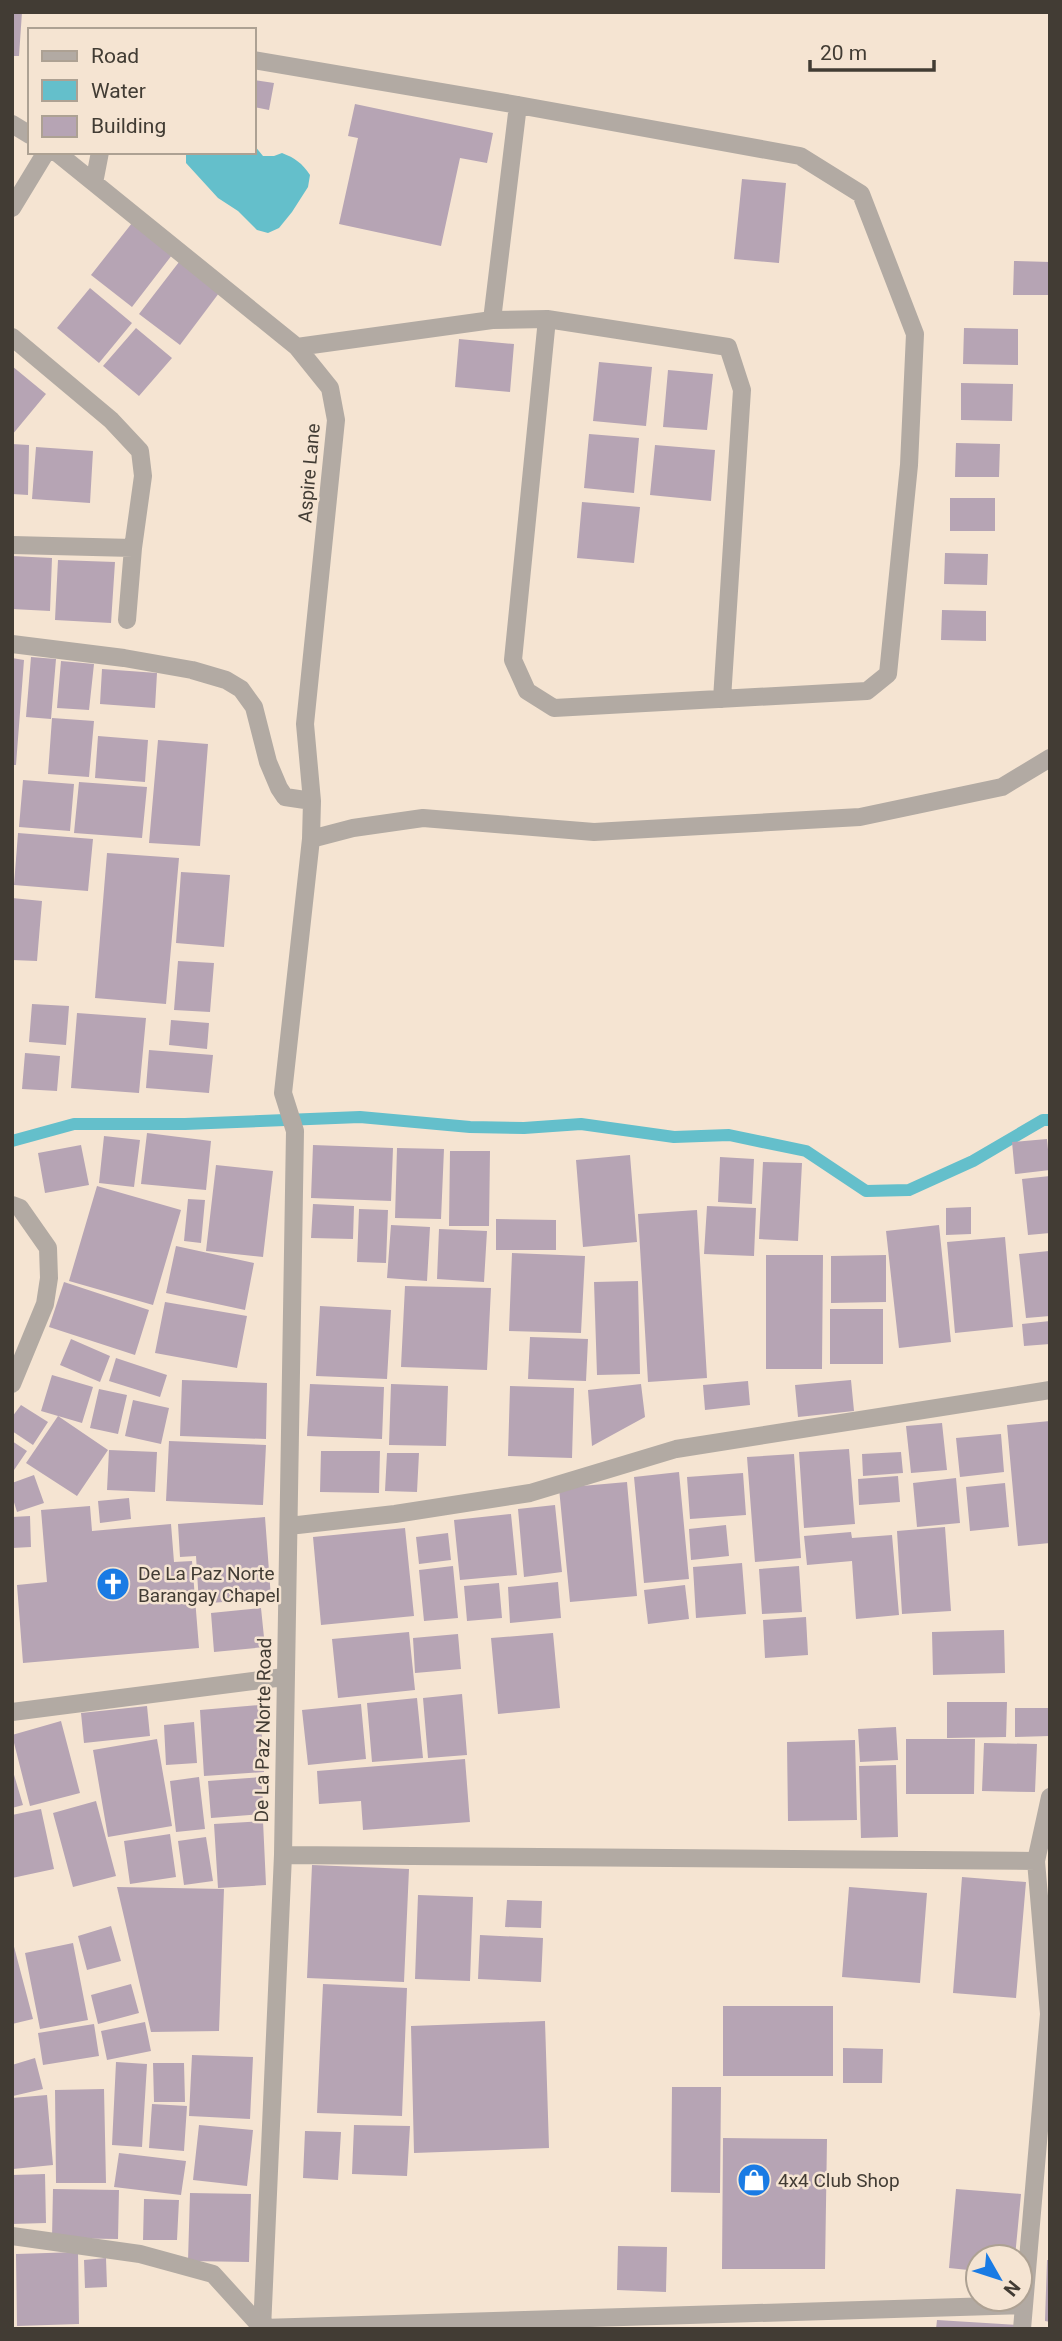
<svg xmlns="http://www.w3.org/2000/svg" width="1062" height="2341" viewBox="0 0 1062 2341" font-family="Roboto,sans-serif">
<rect width="100%" height="100%" fill="#f5e4d2"/>
<path fill="#64bfcb" d="M254 145 263 156H274L282 153C295 158 302 163 310 175L308 187 292 212 279 228 268 233 257 230 238 211 218 198 186 163V152H254Z"/>
<g fill="none" stroke-linecap="round" stroke-linejoin="round">
<path stroke="#64bfcb" stroke-width="12" d="M12 1141 74 1124H185L360 1117 470 1127 524 1128 581 1124 674 1137 729 1135 806 1151 866 1191 909 1190 973 1161 1043 1120H1050"/>
</g>
<path fill="#b6a4b4" d="M12 12H22L19 56H12Z
M254 80 274 83 269 110 254 107Z
M355 104 493 133 487 163 460 158 441 246 339 224 358 138 348 136Z
M742 179 786 183 779 263 734 259Z
M132 223 172 255 132 307 91 275Z
M1014 261 1050 262V295H1013Z
M179 262 219 293 180 345 139 314Z
M90 288 132 323 99 363 57 328Z
M136 328 172 358 139 396 103 366Z
M964 328 1018 329V365L963 364Z
M459 339 514 344 510 392 455 387Z
M599 362 652 367 646 426 593 421Z
M12 366 46 394 12 435Z
M668 370 713 374 707 430 663 427Z
M961 383 1013 384 1012 421 961 420Z
M589 434 639 438 634 493 584 488Z
M956 443 1000 444 999 477H955Z
M12 444 29 445 28 495 12 494Z
M655 445 715 450 711 501 650 495Z
M36 447 93 451 90 503 32 499Z
M950 498H995V531H950Z
M582 502 640 507 634 563 577 558Z
M945 553 988 554 987 585 944 584Z
M12 556 52 558 50 611 12 609Z
M58 560 115 562 111 623 55 620Z
M942 610 986 611V641L941 640Z
M31 657 56 659 51 719 26 717Z
M12 658 24 660 16 765H12Z
M61 661 94 664 89 710 57 708Z
M102 669 157 673 155 708 100 704Z
M52 718 94 721 89 777 48 774Z
M98 736 148 740 145 782 95 778Z
M158 740 208 744 200 846 149 843Z
M23 780 74 784 70 831 19 827Z
M79 782 147 787 142 838 74 833Z
M18 833 93 839 88 891 14 885Z
M107 853 179 858 166 1004 95 998Z
M181 872 230 875 224 947 176 943Z
M12 898 42 901 37 961 12 960Z
M178 961 214 963 210 1012 174 1010Z
M32 1004 69 1006 66 1045 29 1042Z
M77 1013 146 1018 139 1093 71 1088Z
M171 1020 209 1023 207 1049 169 1045Z
M149 1050 213 1055 209 1093 146 1088Z
M25 1053 60 1056 57 1091 22 1089Z
M147 1133 211 1141 206 1190 141 1184Z
M104 1136 140 1140 134 1187 99 1183Z
M1047 1139 1050 1170 1015 1174 1012 1142Z
M81 1145 89 1185 45 1193 38 1153Z
M313 1145 393 1148 391 1201 311 1198Z
M397 1148 444 1149 441 1219 395 1218Z
M450 1151H490L489 1226H449Z
M630 1155 637 1242 583 1247 576 1160Z
M720 1157 754 1159 752 1204 718 1202Z
M763 1162 802 1163 798 1241 759 1239Z
M216 1165 273 1171 263 1257 206 1251Z
M1050 1176V1233L1028 1235 1022 1179Z
M97 1186 181 1210 153 1305 69 1281Z
M188 1199 205 1200 201 1243 184 1241Z
M313 1204 354 1206 353 1239 311 1238Z
M707 1206 756 1208 754 1256 704 1254Z
M971 1207V1234L946 1235V1208Z
M359 1209 388 1210 386 1263 357 1262Z
M697 1210 707 1378 648 1382 638 1214Z
M496 1219 556 1220V1250H496Z
M391 1225 430 1227 427 1281 387 1278Z
M939 1225 951 1342 899 1348 886 1231Z
M439 1229 487 1231 484 1282 437 1279Z
M1005 1237 1013 1327 955 1333 947 1242Z
M176 1246 254 1263 245 1310 166 1293Z
M1049 1251 1050 1316 1026 1318 1019 1254Z
M512 1253 585 1256 581 1333 509 1331Z
M766 1255H823L822 1369H766Z
M886 1255V1302L831 1303V1256Z
M638 1281 640 1374 597 1375 594 1282Z
M64 1282 149 1310 135 1355 49 1327Z
M405 1286 491 1288 487 1370 401 1367Z
M165 1302 247 1316 237 1368 155 1353Z
M320 1306 391 1310 387 1379 316 1376Z
M830 1309H883V1364H830Z
M1050 1321V1344L1024 1346 1022 1324Z
M530 1337 588 1339 586 1381 528 1379Z
M71 1339 110 1356 100 1382 60 1365Z
M116 1358 167 1375 160 1397 109 1381Z
M52 1375 93 1387 82 1423 41 1411Z
M182 1380 267 1383 266 1439 180 1436Z
M851 1380 854 1411 798 1417 795 1385Z
M748 1381 750 1405 705 1410 703 1385Z
M310 1384 384 1387 382 1439 307 1436Z
M391 1384 448 1386 446 1446 389 1445Z
M641 1384 645 1417 592 1446 588 1390Z
M510 1386 574 1388 572 1458 508 1456Z
M99 1389 127 1395 118 1434 90 1428Z
M133 1400 169 1408 161 1444 125 1436Z
M21 1405 48 1422 33 1445 12 1431V1417Z
M58 1416 108 1450 77 1496 26 1463Z
M1050 1421V1543L1018 1546 1007 1425Z
M942 1423 947 1470 911 1473 906 1426Z
M1001 1434 1004 1472 960 1477 956 1438Z
M12 1441 27 1451 12 1473Z
M169 1441 266 1445 263 1505 166 1501Z
M849 1449 855 1524 804 1528 799 1452Z
M109 1450 157 1452 155 1492 107 1490Z
M321 1451H380L379 1493 320 1492Z
M901 1452 903 1473 863 1476 862 1454Z
M387 1453H419L417 1492 385 1491Z
M794 1454 801 1558 755 1562 747 1457Z
M679 1472 689 1579 644 1583 634 1477Z
M743 1473 746 1515 690 1519 687 1477Z
M34 1475 44 1503 17 1512 12 1496V1483Z
M898 1476 900 1502 859 1505 858 1479Z
M956 1478 960 1523 917 1527 913 1483Z
M627 1482 637 1596 570 1602 559 1488Z
M1005 1483 1009 1527 970 1531 966 1487Z
M129 1498 131 1519 100 1523 98 1501Z
M555 1505 562 1572 524 1577 518 1509Z
M90 1506 92 1531 171 1524 174 1562 192 1561 199 1648 23 1663 17 1585 47 1582 41 1510Z
M511 1514 517 1575 460 1580 454 1520Z
M30 1516 31 1547 12 1548V1517Z
M265 1517 271 1598 199 1604 196 1556 180 1557 178 1524Z
M726 1525 729 1556 691 1560 689 1529Z
M945 1527 951 1611 902 1614 897 1531Z
M405 1528 414 1616 321 1625 313 1537Z
M851 1532 852 1538 892 1535 899 1615 856 1619 852 1561 807 1565 804 1536Z
M448 1533 451 1560 419 1564 416 1537Z
M742 1563 746 1614 696 1618 693 1567Z
M453 1566 458 1618 424 1621 419 1570Z
M799 1566 802 1612 762 1614 759 1569Z
M558 1582 561 1618 510 1623 508 1587Z
M499 1583 502 1618 467 1621 464 1586Z
M685 1585 689 1619 648 1624 644 1590Z
M261 1608 265 1647 214 1652 211 1613Z
M806 1617 808 1655 765 1658 763 1620Z
M1004 1630 1005 1673 933 1675 932 1632Z
M409 1632 415 1690 338 1698 332 1639Z
M553 1633 560 1708 498 1714 491 1638Z
M458 1634 461 1669 415 1673 413 1638Z
M462 1694 467 1755 428 1758 423 1698Z
M417 1698 423 1758 372 1762 367 1703Z
M947 1702H1007L1006 1737 947 1738Z
M361 1704 366 1759 308 1765 302 1710Z
M260 1705 264 1772 204 1776 200 1710Z
M147 1706 150 1736 84 1743 81 1713Z
M1015 1708H1049V1736L1015 1737Z
M61 1721 80 1793 30 1806 12 1735Z
M194 1722 197 1763 166 1765 164 1725Z
M896 1727 898 1760 860 1762 858 1729Z
M157 1739 172 1826 108 1837 93 1750Z
M906 1739H975L974 1794H906Z
M855 1740 857 1820 788 1821 787 1742Z
M984 1743 1037 1744 1035 1792 982 1791Z
M465 1759 470 1822 363 1830 361 1801 319 1804 317 1771Z
M896 1765 898 1837 861 1838 859 1766Z
M12 1768 23 1805 12 1808Z
M199 1777 205 1829 176 1832 170 1781Z
M261 1777 264 1814 211 1818 208 1781Z
M96 1801 116 1876 73 1887 53 1813Z
M41 1809 54 1869 12 1878V1815Z
M263 1821 266 1885 218 1888 214 1824Z
M170 1834 176 1877 130 1884 124 1841Z
M206 1837 213 1881 184 1885 178 1841Z
M312 1865 409 1869 404 1982 307 1978Z
M962 1877 1026 1882 1016 1998 953 1993Z
M117 1887 224 1889 219 2031 151 2032Z
M849 1887 927 1893 920 1983 842 1977Z
M418 1895 473 1897 470 1981 415 1979Z
M507 1900 542 1901 541 1928 505 1927Z
M111 1926 121 1961 87 1970 78 1936Z
M480 1935 543 1938 541 1982 478 1979Z
M12 1939 33 2019 12 2024Z
M73 1943 88 2020 40 2029 25 1953Z
M131 1984 139 2013 98 2024 91 1995Z
M323 1984 407 1988 402 2116 317 2113Z
M723 2006H833V2076H723Z
M545 2021 549 2148 414 2153 411 2026Z
M145 2022 151 2051 107 2060 101 2031Z
M94 2024 99 2056 43 2065 38 2033Z
M843 2048 883 2049 882 2083H843Z
M192 2055 253 2057 250 2119 189 2116Z
M35 2058 43 2089 13 2096 12 2065Z
M116 2062 147 2064 142 2147 112 2145Z
M153 2063H184L185 2102H154Z
M672 2087H721L720 2193 671 2192Z
M104 2089 106 2183H56L55 2090Z
M47 2095 53 2165 13 2169 12 2098Z
M152 2104 187 2106 184 2151 149 2148Z
M199 2125 253 2130 247 2186 193 2180Z
M354 2125 410 2126 407 2176 352 2174Z
M305 2131 341 2132 338 2180 303 2178Z
M723 2138 827 2139 825 2269H722Z
M119 2153 186 2161 181 2195 114 2187Z
M45 2174 46 2223 12 2224V2175Z
M53 2189 119 2190 118 2239 52 2238Z
M956 2189 1021 2194 1015 2257H978V2271L949 2268Z
M190 2193 251 2194 249 2262 188 2261Z
M144 2199 179 2200 177 2240H143Z
M618 2246 667 2247 666 2292 617 2290Z
M78 2252 79 2324 17 2326 16 2254Z
M106 2258 107 2287 85 2288 84 2260Z
M1047 2260H1050V2322L1045 2321Z
M937 2320 1020 2325V2329H936Z"/>
<g fill="none" stroke-linecap="round" stroke-linejoin="round">
<path stroke="#b2aaa3" stroke-width="18" d="M254 60 518 105 800 156 861 194 915 334 909 465 888 674 867 691 554 708 527 691 513 660 547 319
M12 124 30 135
M56 152 297 347 330 388 336 420 305 724 312 801 311 839
M94 183 100 152
M12 208 46 152
M492 320 518 105
M12 337 111 420 140 451 143 476 133 548 127 620
M297 347 492 320 547 319 728 347 742 390 722 699
M12 545 133 548
M12 644 124 658 192 670 226 680 241 689 254 707 268 762 279 788 285 797 312 801
M12 1205 20 1208 48 1248 49 1278 45 1304 12 1384
M289 1526 395 1514 530 1493 676 1449 1050 1390
M12 1712 284 1677
M283 1855 1036 1861
M12 2236 140 2254 213 2274 262 2328 1023 2305
M262 2329 283 1855 295 1131 283 1093 311 839 353 828 423 818 594 832 860 817 1002 787 1050 758
M1022 2329 1049 2014 1036 1861 1050 1797"/>
</g>
<defs>
<symbol id="church-disc" viewBox="-11 -11 22 22"><circle r="9.5" fill="#1a7be4" stroke="#f5e4d2"/><path d="M-1.2-6h2.4v3.5h3.3v2.4h-3.3V6h-2.4V-.1h-3.3v-2.4h3.3Z" fill="#fff"/></symbol>
<symbol id="shop-disc" viewBox="-11 -11 22 22"><circle r="9.5" fill="#1a7be4" stroke="#f5e4d2"/><path d="M-5-2.5h2.3a2.7 3.5 0 0 1 5.4 0H5L5.5 6h-11ZM-1.5-2.5h3a1.5 2.3 0 0 0-3 0Z" fill="#fff"/></symbol>
</defs>
<g fill-rule="evenodd">
<use href="#church-disc" x="94" y="1565" width="38" height="38"/>
<use href="#shop-disc" x="735" y="2161" width="38" height="38"/>
</g>
<g text-anchor="middle" dominant-baseline="central" stroke-width="5" stroke-linejoin="round" paint-order="stroke">
<g font-size="19" fill="#423c34" stroke="#f5e4d2">
<text transform="translate(309 473) rotate(-85)">Aspire Lane</text>
<text transform="translate(263 1730) rotate(-89)">De La Paz Norte Road</text>
</g>
<g font-size="19" fill="#423c34" stroke="#f5e4d2" text-anchor="start">
<text x="138" y="1573">De La Paz Norte<tspan x="138" dy="22">Barangay Chapel</tspan></text>
<text x="778" y="2180">4x4 Club Shop</text>
</g>
</g>
<rect width="1062" height="2341" fill="none" stroke="#423c34" stroke-width="28"/>
<rect x="28" y="28" width="228" height="126" fill="#f5e4d2" stroke="#ada193" stroke-width="2"/>
<rect x="42" y="51" width="35" height="10" fill="#b2aaa3" stroke="#ada193" stroke-width="2"/>
<text x="91" y="63" font-size="21" fill="#423c34">Road</text>
<rect x="42" y="80" width="35" height="21" fill="#64bfcb" stroke="#ada193" stroke-width="2"/>
<text x="91" y="98" font-size="21" fill="#423c34">Water</text>
<rect x="42" y="116" width="35" height="21" fill="#b6a4b4" stroke="#ada193" stroke-width="2"/>
<text x="91" y="133" font-size="21" fill="#423c34">Building</text>
<g transform="translate(999 2278) rotate(129)"><circle r="33" fill="#f5e4d2" stroke="#ada193" stroke-width="2"/>
<path d="M0-5L12 26L0 18L-12 26Z" fill="#1a7be4"/>
<text y="-10" font-size="19" font-weight="bold" text-anchor="middle" fill="#423c34">N</text>
</g>
<path d="M810 60v10h124v-10" fill="none" stroke="#423c34" stroke-width="3.5"/>
<text x="820" y="60" font-size="21" fill="#423c34" stroke="#f5e4d2" stroke-width="5" paint-order="stroke">20 m</text>
</svg>
